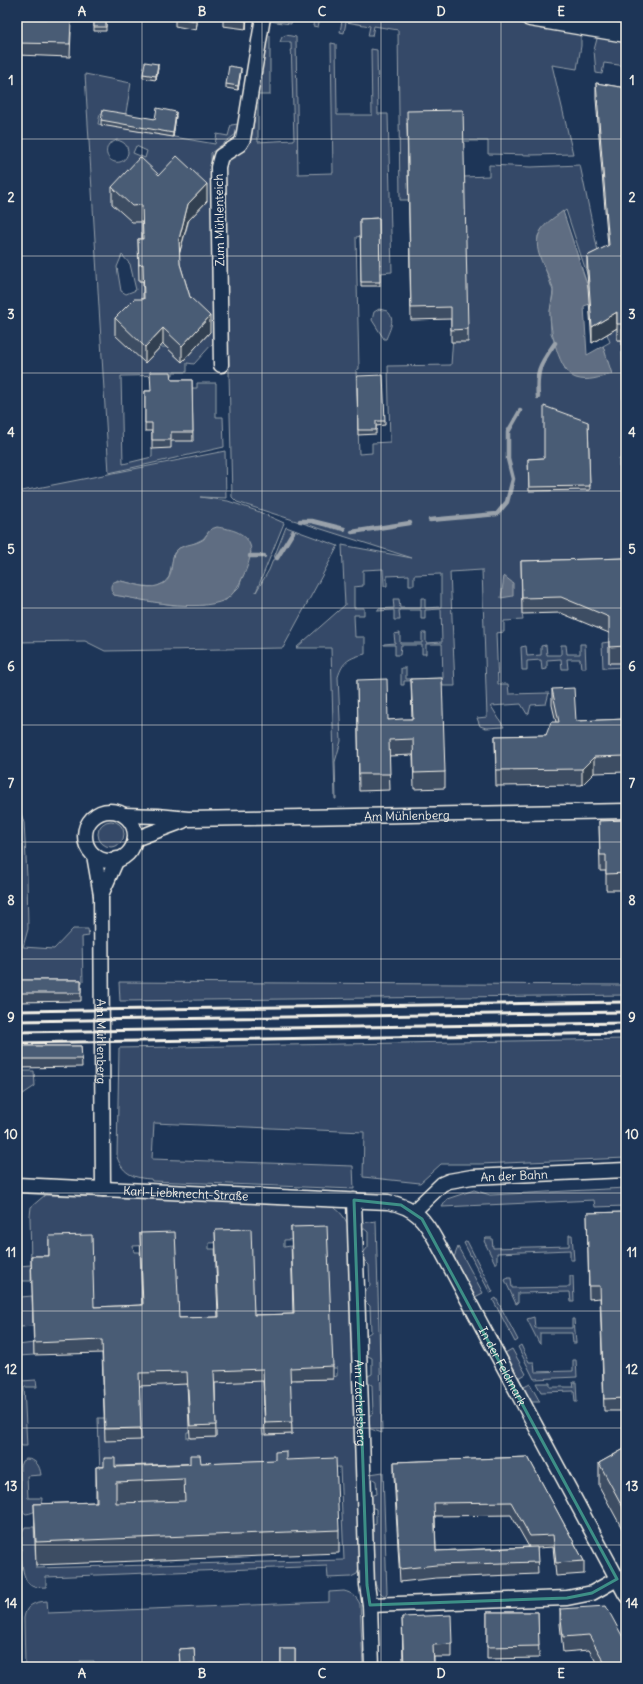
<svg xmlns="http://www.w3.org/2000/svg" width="643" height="1684" viewBox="0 0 643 1684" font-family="Delius,sans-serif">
<rect width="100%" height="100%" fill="#1d3557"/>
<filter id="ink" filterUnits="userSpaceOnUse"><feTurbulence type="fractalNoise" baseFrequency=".025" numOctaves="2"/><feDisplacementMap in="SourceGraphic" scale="8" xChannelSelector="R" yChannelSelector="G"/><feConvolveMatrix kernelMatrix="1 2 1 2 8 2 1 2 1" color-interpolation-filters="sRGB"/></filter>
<g filter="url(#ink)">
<path fill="#354a67" stroke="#949ea8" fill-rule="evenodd" d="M270 17H292L291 24 269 21Z
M314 17H484L581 33V46L577 69 552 65 573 154 531 155 488 154V141H464L408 200H400L398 30 374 26 372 36H368L370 26 346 22 344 33 340 32 342 21 320 18 318 27 313 26Z
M267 35 270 36V95H258V142L294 140 291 42H280L282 37 286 35 296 37 298 174 333 173 331 43 336 44 337 115H372L371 49 377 50 378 114H388L392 272 380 273 379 223 361 236 356 237 359 369 356 370 359 454 372 453V443L390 442 388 366 451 365 464 177 489 176V165L531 167 580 165 601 266 588 277 566 210 544 227 538 236V247L553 291 550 312 551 333 566 371 611 374 603 346 610 342 607 334 614 330V327L621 323 617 334V340H622L623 459H619V466H624L626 476V575L522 614 523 620 504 621V632L496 633 498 684H508L509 694 549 693 546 704 531 705 529 713 527 714 521 704 491 706 504 727 486 728 480 726 477 718 487 717 482 570 450 572 455 686H443L442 680 404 681V685H401V668H406V679L443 678 442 644H426V654H422V645H401L400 655H395V645H384V644L395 643 394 634 400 633V643H422V633H426V643L442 642 441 609 425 610V619H421V610H399L400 620H394V610L378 611V609L394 608 393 599H399L400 608H421V598H425V608L441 607V574L414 575V585H409V575L387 576V586H384L383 569 363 570V586L354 587V608H364V615H354L355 637H365V654C349 658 343 661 338 677L341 741 335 762 336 799H335L331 648H296L345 605 342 545 412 558 237 502 232 497 224 165 227 159 246 147 251 140Z
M598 35 626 40V66L604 63 602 74 596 73 594 50Z
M85 74 131 83 125 118 100 114 98 124 215 144 217 134 228 136 231 125 238 124 236 134 211 153 213 343 194 364 187 363V372H173V375L121 376 123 464 152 457V449L171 441 192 410V388H197V383H216V417H223L224 447 109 473ZM117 140C125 142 128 146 128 153 123 171 99 160 109 144ZM136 146 147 151 145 158 133 153ZM189 220 179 255 182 362 166 347H160L145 363 143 281H139L143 255 142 222ZM122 255 130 264 136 290 126 294 121 291 117 267Z
M379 309 387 311C396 319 390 329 386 339H384L372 320 374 312Z
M225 451 226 498 200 497 228 501 257 511 284 523 256 592 269 570 286 527 338 546 283 648 105 651 85 641 17 642V492ZM211 529 251 552 239 587 226 600 203 605H173L114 595 117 580 142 586 155 587 164 583 169 577 174 553 179 548 193 544 203 539Z
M609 642 626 663V667L603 668 602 643Z
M580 644H585L586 668H581L580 659H567L568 669H562L561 659 547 660V669L542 670 541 660 527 661V670H522L521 647 526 646 527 656 541 655V646L546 645 547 655H561V645H566L567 654H580Z
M17 800 24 823 27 876 28 929 23 947 54 949 73 929H88L89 936 82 937 83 982 17 983Z
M98 834a13 13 0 1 1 26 0a13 13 0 1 1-26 0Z
M119 982 626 985V995L120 1001Z
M626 1039V1158L480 1164H441L420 1183 363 1177 364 1132 154 1123 152 1159 353 1166 354 1189 152 1181 151 1179C135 1178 123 1175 117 1157L119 1048Z
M17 1071H34L35 1086 17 1098Z
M626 1188V1206L595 1207 594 1200 442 1207 447 1199 474 1190 490 1195Z
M45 1195 327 1205C339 1208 344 1216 349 1227L360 1566 357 1574 351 1577 328 1578 327 1566 46 1577V1587C42 1587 38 1588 34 1587 18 1582 22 1546 22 1532L25 1527H34L36 1568 344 1560 340 1467 100 1474 98 1418H105L106 1441 138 1367 187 1378 189 1432H187V1438L216 1437 214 1364 263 1375 265 1429H262L263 1435 292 1434 289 1361 296 1380 332 1379 333 1377 337 1376V1368H332L327 1238 284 1240V1247L291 1246 294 1326 255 1341 251 1241 209 1243V1249H215L219 1329 179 1344 175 1244 133 1246 134 1252H140L143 1324 101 1320 49 1268 31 1269V1281H19L18 1266 31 1265 30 1216 31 1207Z
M376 1221 382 1433 368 1428V1417L373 1413 372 1385 366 1382V1377L372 1374V1358L366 1355 365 1336 371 1332 370 1306 364 1300V1293L370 1286 369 1265 363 1259V1253L368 1247V1232L362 1227V1223Z
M569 1235H572L574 1260H570V1250L497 1253V1263H495L484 1241 486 1238H492L493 1248 569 1246Z
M467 1241 493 1292 490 1293 464 1243Z
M458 1247 483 1293 475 1297 454 1257Z
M570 1276H573L574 1302H571L570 1292 518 1293V1303L516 1304 505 1280 508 1278H511L512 1288 570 1287Z
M32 1296 33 1326 21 1327 17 1323V1299L21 1297Z
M496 1298 518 1340 515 1342 493 1300Z
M534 1317 535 1328H572V1319H574L576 1343H573L572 1333H540V1344L539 1343 527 1319Z
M34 1343V1355L19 1356 17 1355 18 1345Z
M521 1345 529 1362H534L535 1372 573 1371V1360H576L577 1377 534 1379 518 1347Z
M512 1349 526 1374 519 1378 524 1387 530 1384 540 1402H531L505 1353Z
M36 1380 37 1387H24L27 1446H22L19 1443 18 1384 21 1381Z
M573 1382H576L577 1402H575L574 1391 541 1392 536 1383H550V1387H574Z
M26 1459C36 1459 40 1466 41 1475L27 1476 28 1498H42C42 1508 35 1513 26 1514L21 1510 20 1466 22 1461Z
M383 1472 387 1593 385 1596C367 1588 372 1544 371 1527L376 1523V1509L371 1507V1496L377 1494 376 1481 370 1477V1474Z
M344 1591C352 1593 356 1596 360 1604L363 1667H95L94 1661H80V1667H25L24 1618C26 1605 34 1602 47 1601L48 1613 329 1602V1592Z"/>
<path fill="#5e6d82" stroke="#9aa2ab" d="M563 211 589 290 590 304 584 306 587 355 603 346 612 374C600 377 588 382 576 378 559 373 550 329 550 313 550 305 554 297 553 289 549 271 534 256 538 237 541 225 554 218 563 211Z
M217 527C229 529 245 531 250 545 255 556 237 595 225 600 196 613 144 600 114 595 110 590 109 582 117 581 119 580 123 582 126 582 138 585 151 590 162 584 174 579 170 564 174 554 179 543 195 546 204 539 206 536 208 532 211 529Z
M504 576 513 583V596L501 598Z"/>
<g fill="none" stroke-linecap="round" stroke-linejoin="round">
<path stroke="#9aa2ab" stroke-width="4.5" d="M538 397C536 369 540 365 555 343
M430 520 497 514 507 502 513 479 508 459V432L520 411
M300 521H312L344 529
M352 532 410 523
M250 556H264
M277 558 293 532"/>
<defs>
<g id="minor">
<path d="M221 365 218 167 221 156 240 144 243 139 263 17"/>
<circle cx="110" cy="836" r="25"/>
<path id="s1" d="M124 815 158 816 188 819 626 811"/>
<path d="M135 839 183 821"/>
<path id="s2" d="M94 855 101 895 103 1189"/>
<path d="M101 895 117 859"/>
<path id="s3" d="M17 1185 388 1202C416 1207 425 1220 438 1244L626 1595"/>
<path id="s4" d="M354 1200 367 1585 370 1605 372 1667"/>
<path id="s5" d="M414 1211 442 1184 449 1181 472 1177 626 1170"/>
<path d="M370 1605 567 1598 592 1593 617 1579"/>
</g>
<path id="tertiary" d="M530 17 626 33"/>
</defs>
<use href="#minor" stroke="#f4f1e8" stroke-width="17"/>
<use href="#tertiary" stroke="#f4f1e8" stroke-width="21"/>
<use href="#minor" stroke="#1d3557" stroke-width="14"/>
<use href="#tertiary" stroke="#1d3557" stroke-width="18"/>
<path stroke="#f4f1e8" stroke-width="3" d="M17 1011 626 1002
M17 1021 626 1012
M17 1032 626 1023
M17 1043 626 1033"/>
</g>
<path fill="#3e4e64" stroke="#f4f1e8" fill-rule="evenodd" d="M94 17H106V31H94Z
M175 17H198L196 30 175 26Z
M223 17H247L246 29 223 26Z
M17 18 71 32 70 57 17 55Z
M158 68 156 80 143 78V74Z
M241 72 238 90 226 88V84Z
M596 83 626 88V476H624L622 340H617V328L592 343 587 273V256L608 246 596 99Z
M176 116 173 137 101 125V120L155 119Z
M407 123 468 329V342H451V319L411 320Z
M159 175 207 201 188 221 179 254 180 264 190 297 210 332 182 362 163 344 145 363 115 335V318L143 299V281H139L138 239H142V222H132L112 204V187Z
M379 218 380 286H361L360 219Z
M357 376 385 421V425L376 426V434L358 435Z
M172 380H192L193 441H171V448L152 449V431H145V391H151Z
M588 422 590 490 529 491 528 459 544 458Z
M626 558V663H609V633L561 613 522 614 521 561Z
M411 679 445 772V788L414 789 413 755 389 756 390 790 359 791 357 680 388 720 412 719Z
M552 689 576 721 626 719V772L594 773 582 785 496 786 495 736 546 735 556 722 552 705Z
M626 820V890H606V871H600L599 821Z
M17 980H81V1001L17 1002Z
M17 1046H81L82 1067 17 1068Z
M626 1212V1411H604L600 1298 589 1299 587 1213Z
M291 1227 333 1366V1379L290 1380 292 1434 265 1435 263 1381 215 1383 216 1437 190 1438 187 1384 139 1386 141 1440 105 1441 102 1353 34 1355 31 1256H49V1236L94 1307 142 1305 140 1233 179 1318 218 1317 215 1230 254 1315 293 1314Z
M626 1448V1536L599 1486V1463Z
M528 1457 584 1561V1574L556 1576 553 1547 537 1548 538 1574 436 1578 400 1582 394 1475V1462ZM511 1515 529 1547 436 1551 435 1516Z
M286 1460 339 1530V1553L36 1565 34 1504 96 1502V1467Z
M560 1609 626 1667H599L589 1650 563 1652 560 1624Z
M487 1612H538L539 1658 487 1659Z
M402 1617 452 1644V1657H434V1667H403Z
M194 1648 195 1667H180L179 1649Z
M281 1649H295V1667H281Z"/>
<path fill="#324051" stroke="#f4f1e8" d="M197 17H198L196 30V21Z
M246 17H247L246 29Z
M158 64V68L156 80V76Z
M241 68V72L238 90V86Z
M176 112V116L173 137V133Z
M207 184V201L188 221 179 255V239L188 204Z
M617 312V328L592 343V327Z
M210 316V332L182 362V346Z
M163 328V344L145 363V347Z
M594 757V773L582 785V769Z"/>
<path fill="#485b74" stroke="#f4f1e8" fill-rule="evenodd" d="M94 17H106V27H94Z
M175 17H197L196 21 175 18Z
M223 17H246V21L223 18Z
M17 18 71 20 70 44 17 43Z
M145 62 158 64 156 76 143 74Z
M229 66 241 68 238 86 226 84Z
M596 83 626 88V460H624L622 324H617V312L592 327 587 256 609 245Z
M157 108 176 112 173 133 101 120 103 110 155 119Z
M463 110 468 329 451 330V307L411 308 407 111Z
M177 156 207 184 188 204 179 239 180 264 190 297 210 316 182 346 163 328 145 347 115 318 134 299H144L143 264 139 265 138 239H143L142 205 132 206 112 187 140 157 159 175Z
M379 218 380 282H361L360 219Z
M150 372H171L172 380H192L193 432H171V440H152V423H145V391H151Z
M383 375 385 421H376V430H358L357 376Z
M544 406 588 422 590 486 529 487 528 459 544 458Z
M626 558V646L609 647V617L561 597 522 598 521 561Z
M442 678 445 772 414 773 413 739 389 740 390 774H359L357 680 387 679 388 720 401 719H413L411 679Z
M574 688 576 721 626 719V756L594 757 582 769 496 770 495 736 546 735 551 722H559L552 689Z
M626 820V873L606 874V855H600L599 821Z
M17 980H81V993H17Z
M17 1046H81L82 1059H17Z
M626 1212V1398L604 1399 600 1286H589L587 1213Z
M327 1226 333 1366 290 1368 292 1422 265 1423 263 1369 214 1371 216 1425 190 1426 187 1372 139 1373 141 1428 105 1429 102 1340 34 1343 31 1256H49V1236L92 1235 94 1307 143 1305 140 1233 175 1232 179 1318 219 1317 215 1230 251 1229 254 1315 294 1314 291 1227Z
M626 1448V1513L599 1463Z
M286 1451V1460L336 1458 339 1530 36 1542 34 1504 97 1502 96 1467H104V1458H115V1467L190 1464V1455H200L201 1463 275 1460V1452ZM184 1479 185 1501 116 1503V1482Z
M528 1457 584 1561 556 1563 553 1535 530 1536 511 1502 434 1503 436 1551 537 1547 538 1562 436 1565 400 1569 394 1462Z
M606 1606 626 1643V1667H607L589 1635 563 1637 560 1609Z
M487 1612H538L539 1646 487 1647Z
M451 1615 452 1644 433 1645 434 1667H404L402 1617Z
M194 1648 195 1663 180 1664 179 1649Z
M281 1649H295V1664H281Z"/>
</g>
<path fill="none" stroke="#3d8f86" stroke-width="3" stroke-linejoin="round" d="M354 1200 401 1205 422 1219 617 1579 592 1593 567 1598 370 1605 367 1585Z"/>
<path fill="none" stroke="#f4f1e8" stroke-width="1" stroke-opacity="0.55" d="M142 17V1667M262 17V1667M381 17V1667M501 17V1667M17 139H626M17 256H626M17 373H626M17 491H626M17 608H626M17 725H626M17 842H626M17 959H626M17 1076H626M17 1193H626M17 1311H626M17 1428H626M17 1545H626"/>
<g text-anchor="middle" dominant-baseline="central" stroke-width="3.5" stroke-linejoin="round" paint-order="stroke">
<g font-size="12" fill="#f4f1e8" stroke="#1d3557">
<text transform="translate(219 220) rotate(-91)">Zum Mühlenteich</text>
<text stroke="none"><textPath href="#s1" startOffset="283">Am Mühlenberg</textPath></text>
<text stroke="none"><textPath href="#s2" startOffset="187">Am Mühlenberg</textPath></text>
<text stroke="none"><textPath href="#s5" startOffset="112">An der Bahn</textPath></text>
<text stroke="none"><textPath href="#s3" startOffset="169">Karl-Liebknecht-Straße</textPath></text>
<text stroke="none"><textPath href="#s3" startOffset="578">In der Feldmark</textPath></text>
<text stroke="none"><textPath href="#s4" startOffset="203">Am Zachelsberg</textPath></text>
</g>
</g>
<rect width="643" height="1684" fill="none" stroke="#1d3557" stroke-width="44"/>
<rect x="22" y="22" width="599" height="1640" fill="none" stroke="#f4f1e8" stroke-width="1.5"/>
<g font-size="13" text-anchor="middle" font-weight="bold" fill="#f4f1e8">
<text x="82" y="16">A</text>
<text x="202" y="16">B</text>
<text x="322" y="16">C</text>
<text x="441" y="16">D</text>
<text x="561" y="16">E</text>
<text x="11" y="85">1</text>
<text x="632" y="85">1</text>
<text x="11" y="202">2</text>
<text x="632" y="202">2</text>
<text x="11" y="319">3</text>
<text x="632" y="319">3</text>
<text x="11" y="437">4</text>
<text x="632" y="437">4</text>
<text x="11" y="554">5</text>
<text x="632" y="554">5</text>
<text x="11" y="671">6</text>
<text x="632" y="671">6</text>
<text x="11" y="788">7</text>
<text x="632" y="788">7</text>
<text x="11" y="905">8</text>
<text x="632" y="905">8</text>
<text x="11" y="1022">9</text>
<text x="632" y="1022">9</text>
<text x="11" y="1139">10</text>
<text x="632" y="1139">10</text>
<text x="11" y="1257">11</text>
<text x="632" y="1257">11</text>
<text x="11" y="1374">12</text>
<text x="632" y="1374">12</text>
<text x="11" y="1491">13</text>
<text x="632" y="1491">13</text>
<text x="11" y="1608">14</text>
<text x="632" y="1608">14</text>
<text x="82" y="1678">A</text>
<text x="202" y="1678">B</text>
<text x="322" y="1678">C</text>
<text x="441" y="1678">D</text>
<text x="561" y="1678">E</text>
</g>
</svg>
